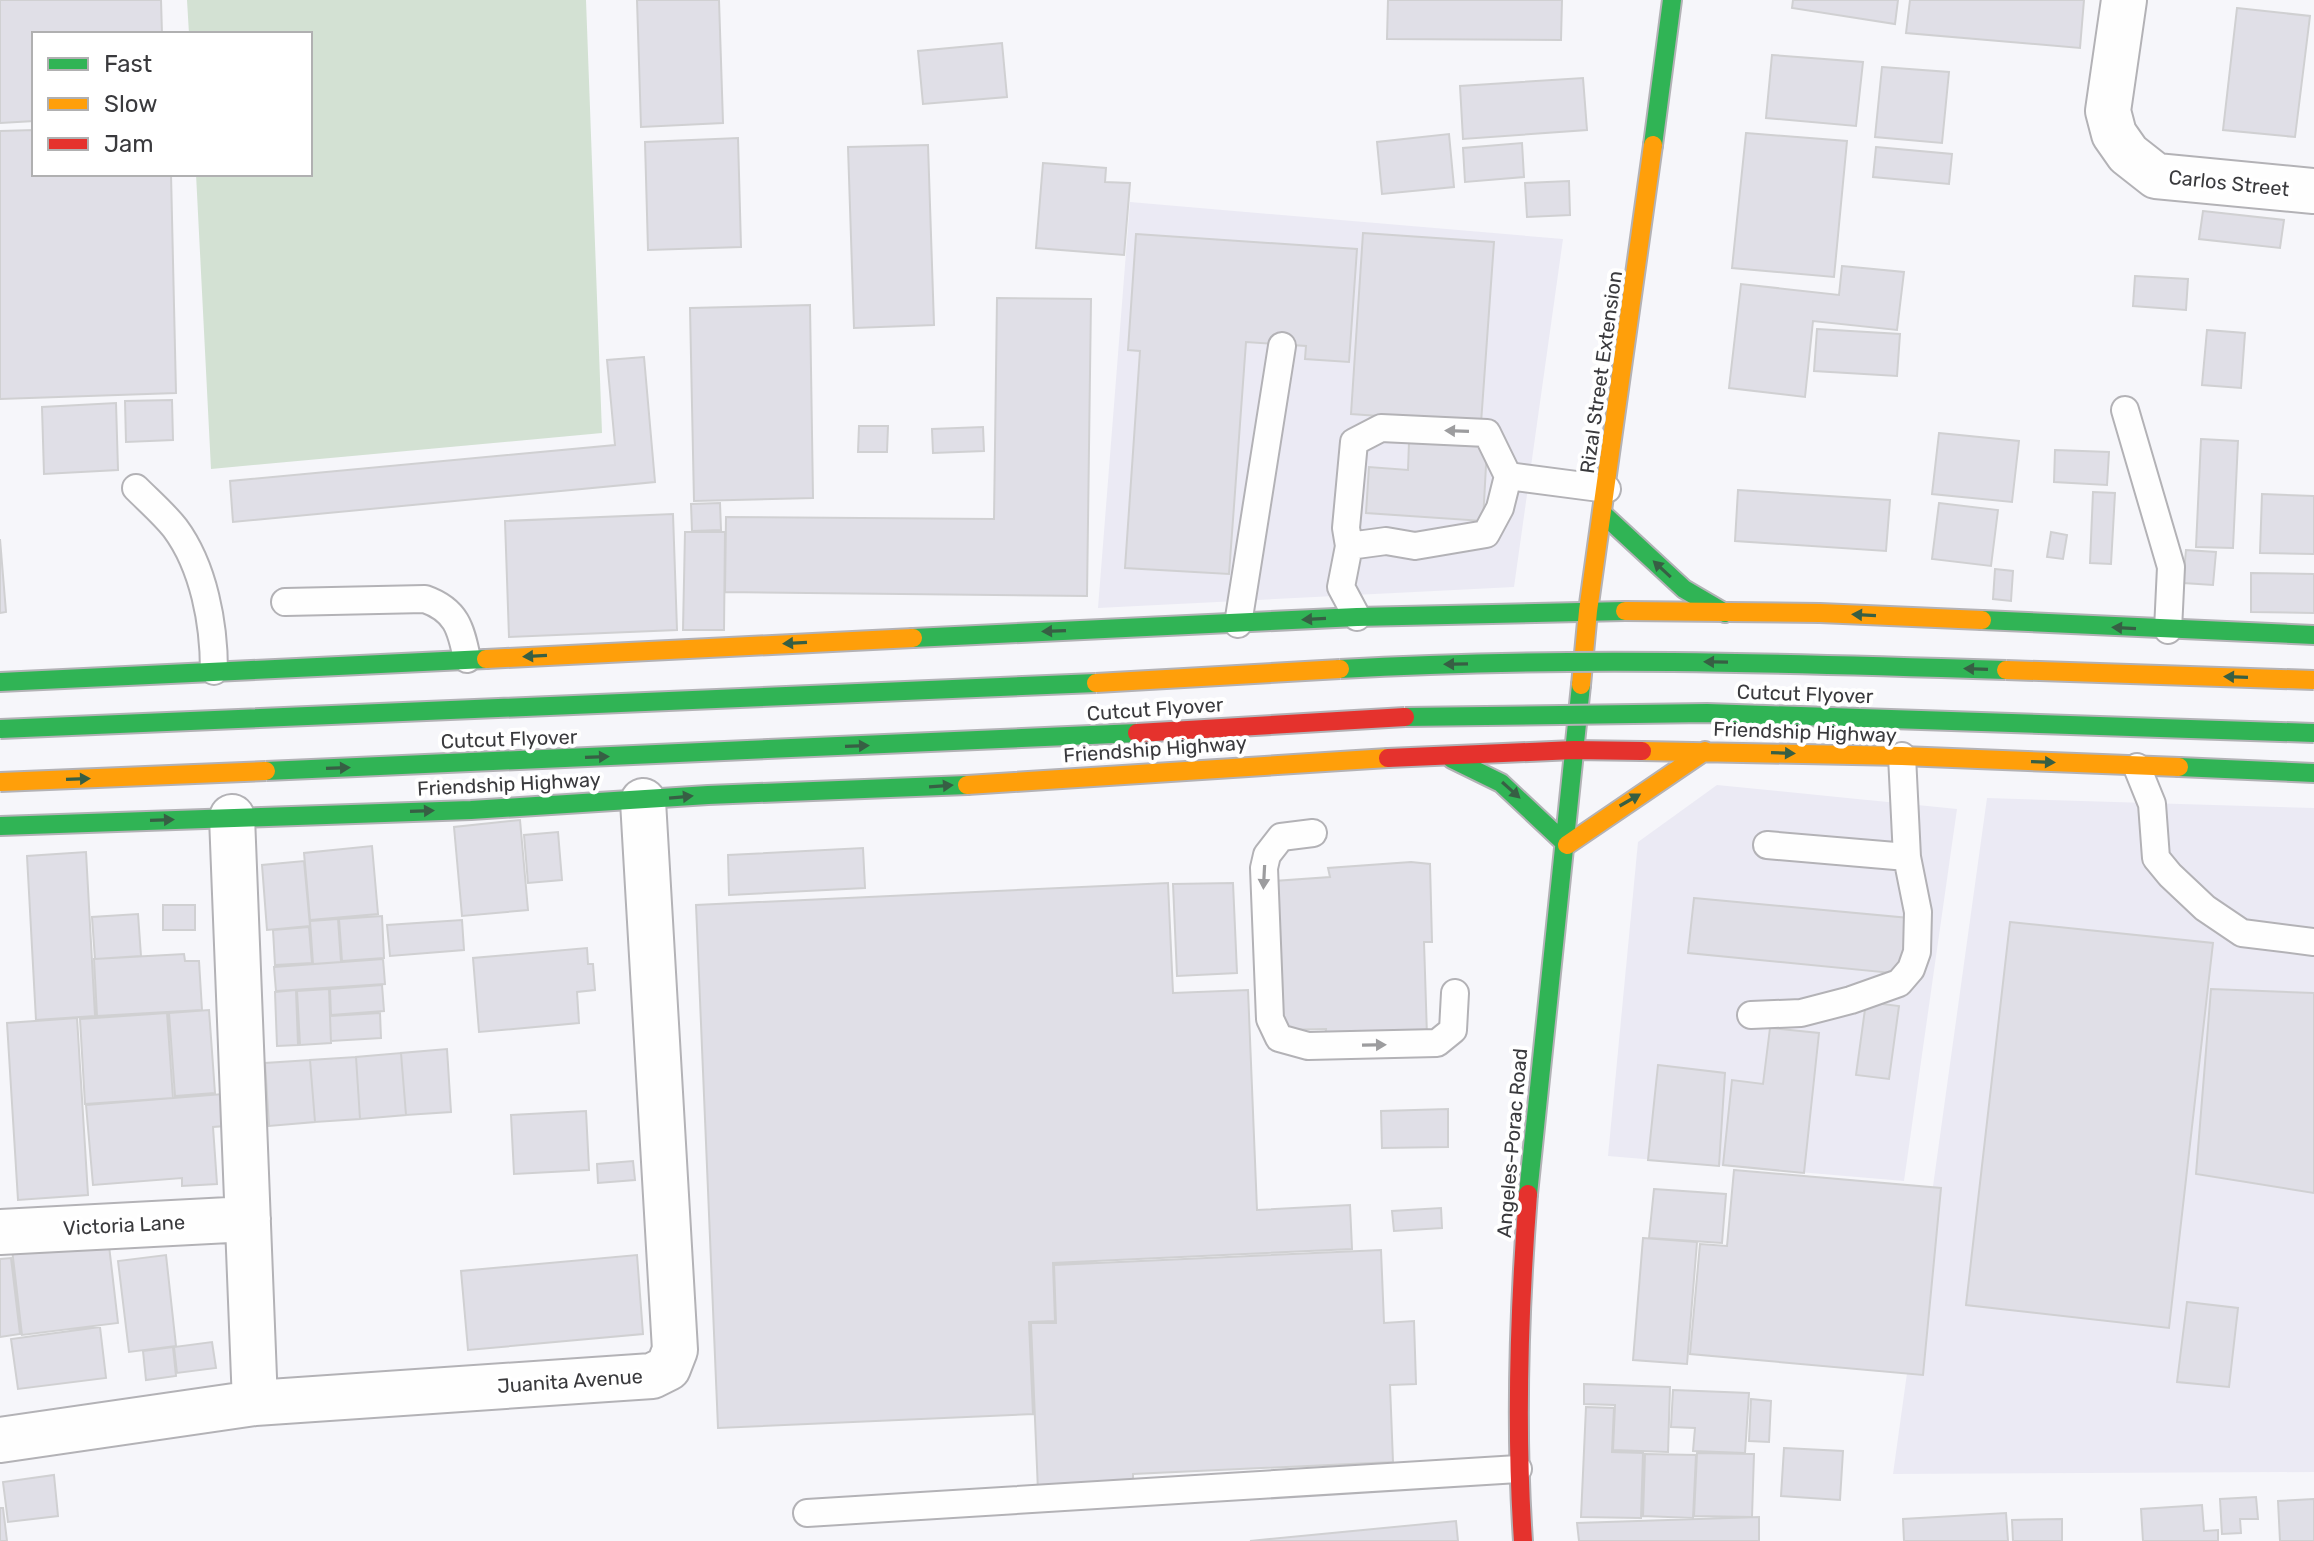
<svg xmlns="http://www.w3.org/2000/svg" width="2314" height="1541" viewBox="0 0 2314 1541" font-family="Rubik,sans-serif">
<rect width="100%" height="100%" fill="#f6f6fa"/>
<path fill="#ebeaf4" d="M1130 202 1563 239 1514 587 1098 608Z
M1717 785 1957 809 1904 1181 1608 1156 1638 842Z
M1987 798 2314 808V1472L1893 1474Z"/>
<path fill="#d3e1d3" d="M187 0H586L602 433 211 469 196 174H310V34H189Z"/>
<path fill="#e0dfe7" stroke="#d0d0d2" stroke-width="2" d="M0 0H161L162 34H34V121L0 123Z
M637 0H719L723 123 641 127Z
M1388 0H1562L1561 40 1387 39Z
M1793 0H1898L1895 24 1792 8Z
M1910 0H2084L2080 48 1906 33Z
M2237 8 2310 16 2295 137 2223 130Z
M1002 43 1007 97 923 104 918 51Z
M1772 55 1863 62 1856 126 1766 118Z
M1882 67 1949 72 1942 143 1875 137Z
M1583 78 1587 130 1463 139 1460 86Z
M34 130V174H171L176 393 0 399V131Z
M1746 133 1847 141 1834 277 1732 268Z
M1449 134 1454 187 1382 194 1377 142Z
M738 138 741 247 648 250 645 142Z
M1522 143 1524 177 1465 182 1463 148Z
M928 145 934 325 854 328 848 147Z
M1876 147 1952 154 1949 184 1873 177Z
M1043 163 1106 168 1105 182 1130 183 1124 255 1036 248Z
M1569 181 1570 215 1527 217 1525 183Z
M2203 211 2284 220 2280 248 2199 239Z
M1363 233 1494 242 1481 423 1351 414Z
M1136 234 1357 249 1349 362 1305 359 1306 346 1246 342 1229 574 1125 568 1140 351 1128 350Z
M1842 266 1904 272 1897 330 1813 321 1805 397 1729 388 1741 284 1839 295Z
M2135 276 2188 279 2186 310 2133 306Z
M997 298 1091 299 1087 596 725 592 726 517 994 519Z
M810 305 813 498 694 501 690 308Z
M1817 329 1900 334 1897 376 1814 371Z
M2207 330 2245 333 2241 388 2202 385Z
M644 357 655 482 233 522 230 481 615 445 607 360Z
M172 400 173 440 126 442 125 401Z
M116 403 118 470 44 474 42 407Z
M859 426H888L887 452H858Z
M983 427 984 451 933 453 932 429Z
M1939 433 2019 441 2012 502 1932 494Z
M2201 439 2238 441 2233 548 2196 547Z
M1409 442 1487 447 1483 521 1366 513 1369 467 1408 470Z
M2055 450 2109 452 2107 485 2054 482Z
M1738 490 1890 500 1886 551 1735 541Z
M2093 492 2115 493 2111 564 2090 563Z
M2262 494 2314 496V554L2260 553Z
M720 503 721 530 692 531 691 504Z
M1939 503 1998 510 1991 566 1932 559Z
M673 514 677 630 509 637 505 521Z
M685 532H725L724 630H683Z
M2051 532 2067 535 2063 559 2047 557Z
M0 539 6 612 0 613Z
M2186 550 2216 552 2213 585 2183 583Z
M1995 569 2013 571 2011 601 1993 599Z
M2251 573 2314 574V613L2251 612Z
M520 820 528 910 462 916 454 827Z
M558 832 562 880 528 883 524 835Z
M372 846 378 914 310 920 304 853Z
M863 848 865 888 729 895 728 855Z
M86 852 95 1016 36 1020 27 856Z
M304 861 310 926 267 930 262 865Z
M1411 862 1430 864 1432 942H1424L1427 1036 1325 1040 1326 1029 1282 1030 1274 881 1330 877 1328 868Z
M1168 883 1173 993 1248 990 1257 1210 1350 1205 1352 1249 1053 1263 1055 1321 1029 1322 1033 1414 718 1428 696 905Z
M1233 883 1237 973 1177 976 1173 884Z
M1694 898 1909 918 1902 974 1688 953Z
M163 905H195V930H163Z
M138 914 141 956 95 959 92 917Z
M382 916 384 958 342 961 339 919Z
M338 919 341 962 313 964 310 921Z
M462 920 464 950 390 956 387 925Z
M2010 922 2213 943 2169 1328 1966 1305Z
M309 927 312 963 275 965 273 930Z
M587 948 588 964H593L595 990 577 992 579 1023 479 1032 473 958Z
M184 954 185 961H199L202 1010 97 1016 94 959Z
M383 959 385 984 276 991 274 967Z
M382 985 384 1011 331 1015 330 989Z
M329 989 331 1043 300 1045 297 991Z
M2211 989 2314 993V1193L2196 1174Z
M296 990 298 1045 277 1046 275 992Z
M1866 1002 1899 1006 1889 1079 1856 1075Z
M209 1010 215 1093 175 1096 169 1013Z
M167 1013 173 1098 85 1104 80 1019Z
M380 1013 381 1038 331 1041 330 1016Z
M77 1018 88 1195 18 1200 7 1023Z
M1770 1028 1819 1033 1804 1173 1723 1165 1732 1080 1763 1084Z
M447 1049 451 1112 406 1115 401 1053Z
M401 1053 406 1115 360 1119 356 1057Z
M356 1057 360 1119 315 1122 310 1060Z
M310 1060 315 1122 269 1126 265 1063Z
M1658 1065 1725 1073 1719 1166 1648 1160Z
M223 1094 225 1126 213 1127 217 1184 182 1186V1178L93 1185 86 1105Z
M1448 1109V1147L1382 1148 1381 1111Z
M586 1111 589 1170 514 1174 511 1115Z
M633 1161 635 1180 598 1183 597 1164Z
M1734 1170 1941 1188 1923 1375 1690 1354 1700 1244 1727 1246Z
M1654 1189 1726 1194 1722 1243 1649 1238Z
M1441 1208 1442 1228 1394 1231 1392 1211Z
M108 1237 118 1323 22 1335 12 1249Z
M1643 1238 1697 1242 1687 1364 1633 1360Z
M1381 1250 1384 1323 1414 1321 1416 1384 1390 1385 1393 1462 1133 1474V1486L1038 1491 1031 1323H1056L1054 1265Z
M166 1255 176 1346 129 1352 118 1261Z
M637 1255 643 1334 468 1350 461 1271Z
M11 1258 20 1334 0 1337V1259Z
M2187 1302 2238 1308 2229 1387 2177 1382Z
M100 1327 106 1378 18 1389 11 1339Z
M212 1342 216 1368 177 1373 174 1347Z
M173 1347 176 1376 146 1380 143 1351Z
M1584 1384 1670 1387 1668 1452 1613 1450 1615 1405 1584 1404Z
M1673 1390 1749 1393 1745 1453 1693 1451 1695 1428 1671 1427Z
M1751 1399 1771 1401 1769 1442 1749 1441Z
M1586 1407 1614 1408 1612 1452 1643 1453 1641 1518 1581 1517Z
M1784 1448 1843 1451 1840 1500 1781 1496Z
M1697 1453 1754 1454 1752 1517 1694 1516Z
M1645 1454 1696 1455 1693 1518 1643 1516Z
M54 1475 58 1516 8 1522 3 1482Z
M2256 1497 2258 1519H2240L2241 1533 2222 1534 2220 1499Z
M2314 1499V1541H2280L2278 1501Z
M2202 1505 2204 1531 2218 1530V1541H2143L2141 1509Z
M0 1508H3L7 1541H0Z
M2006 1513 2008 1541H1904L1903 1519Z
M1759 1517V1541H1579L1577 1523Z
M2062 1519V1541H2013L2012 1520Z
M1456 1521 1458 1541H1250Z"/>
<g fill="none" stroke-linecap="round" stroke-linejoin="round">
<defs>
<path id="lane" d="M2125 410 2171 567 2168 630
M136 488C149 501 164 514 175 528 204 567 214 624 214 671
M1349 546 1346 528 1354 442 1381 428 1487 433 1508 476
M285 602 425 599C456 610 461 628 467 659
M1357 617 1341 587 1349 546 1386 541 1415 546 1486 534 1500 508 1508 476 1607 489
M1238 624 1282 346
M2137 767 2152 804 2156 858 2170 875 2205 908 2242 933 2314 942
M1313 833 1281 837 1267 855 1264 868 1270 1019 1279 1038 1308 1046 1437 1043 1453 1030 1455 993
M1767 845 1907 857
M1751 1015 1801 1013 1851 1000 1899 983 1911 969 1917 952 1918 912 1907 857 1902 756
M807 1513 1518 1469"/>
<path id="street" d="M2124 0 2108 111 2114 134 2128 154 2156 176 2314 191
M232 817 255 1403
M0 1232 248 1219
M0 1440 255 1403 652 1376 668 1368 675 1350 643 801"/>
<path id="fast" d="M1653 145 1672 0
M1603 514 1684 589 1725 613
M1982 620 2314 635
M913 638 1357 617 1625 611
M0 682 486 659
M1452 759 1501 783 1567 845
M2179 767 2314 773
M0 826 471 810 708 795 967 785
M1528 1194 1581 685"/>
<path id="slow" d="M1625 611 1820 613 1982 620
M486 659 913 638
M1581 685 1588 611 1653 145
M1642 751 1902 756 2179 767
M967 785 1388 758
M1567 845 1705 751"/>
<path id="jam" d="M1388 758 1574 750 1642 751
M1523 1541C1515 1425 1519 1310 1528 1194"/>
</defs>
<use href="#lane" stroke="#b3b2b6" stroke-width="30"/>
<use href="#street" stroke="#b3b2b6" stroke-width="48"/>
<use href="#fast" stroke="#b3b2b6" stroke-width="22"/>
<use href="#slow" stroke="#b3b2b6" stroke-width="22"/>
<use href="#jam" stroke="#b3b2b6" stroke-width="22"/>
<use href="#lane" stroke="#fefefe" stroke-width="26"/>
<use href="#street" stroke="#fefefe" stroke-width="44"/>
<use href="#fast" stroke="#30b455" stroke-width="18"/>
<use href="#slow" stroke="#ff9f0a" stroke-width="18"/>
<use href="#jam" stroke="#e5322d" stroke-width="18"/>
<defs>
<path id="fast-bridge" d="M1340 669C1562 656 1784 663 2006 670
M1405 717 1707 713 2314 733
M0 729 1096 683
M266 771 1137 733"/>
<path id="slow-bridge" d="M2006 670 2314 680
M1096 683 1340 669
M0 782 266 771"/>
<path id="jam-bridge" d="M1137 733 1405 717"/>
</defs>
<use href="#fast-bridge" stroke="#b3b2b6" stroke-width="22" stroke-linecap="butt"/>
<use href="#slow-bridge" stroke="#b3b2b6" stroke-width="22" stroke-linecap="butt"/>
<use href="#jam-bridge" stroke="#b3b2b6" stroke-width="22" stroke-linecap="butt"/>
<use href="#fast-bridge" stroke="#30b455" stroke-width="18"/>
<use href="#slow-bridge" stroke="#ff9f0a" stroke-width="18"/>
<use href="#jam-bridge" stroke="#e5322d" stroke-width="18"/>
</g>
<defs><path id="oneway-solid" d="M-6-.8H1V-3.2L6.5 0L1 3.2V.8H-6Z" transform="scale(2)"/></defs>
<g fill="#9c9c9e">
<use href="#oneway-solid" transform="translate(1457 431) rotate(-178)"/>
<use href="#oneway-solid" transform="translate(1264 877) rotate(93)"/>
<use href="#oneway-solid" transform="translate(1374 1045) rotate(-1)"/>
</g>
<g fill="#375f44">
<use href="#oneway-solid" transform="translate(1662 569) rotate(-137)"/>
<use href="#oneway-solid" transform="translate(1864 615) rotate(-177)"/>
<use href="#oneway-solid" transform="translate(1314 619) rotate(177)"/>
<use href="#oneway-solid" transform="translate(2124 628) rotate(-177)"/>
<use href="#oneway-solid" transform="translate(1054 631) rotate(178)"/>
<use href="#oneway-solid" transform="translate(795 643) rotate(177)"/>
<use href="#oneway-solid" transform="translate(535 656) rotate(177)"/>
<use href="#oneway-solid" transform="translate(1716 662) rotate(-179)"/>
<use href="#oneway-solid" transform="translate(1456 664) rotate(179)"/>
<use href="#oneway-solid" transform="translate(1976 669) rotate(-178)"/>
<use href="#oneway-solid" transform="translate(2236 677) rotate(-178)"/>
<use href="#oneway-solid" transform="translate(857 746) rotate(-2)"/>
<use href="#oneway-solid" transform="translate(1783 753) rotate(2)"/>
<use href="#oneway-solid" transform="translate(597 757) rotate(-2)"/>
<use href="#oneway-solid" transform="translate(2043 762) rotate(2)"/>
<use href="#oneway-solid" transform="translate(338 768) rotate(-2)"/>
<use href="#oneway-solid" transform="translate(78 779) rotate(-2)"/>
<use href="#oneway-solid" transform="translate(941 786) rotate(-4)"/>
<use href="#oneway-solid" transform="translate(1511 790) rotate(42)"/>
<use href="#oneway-solid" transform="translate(681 797) rotate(-5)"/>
<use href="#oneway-solid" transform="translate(1630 800) rotate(-30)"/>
<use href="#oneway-solid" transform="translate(422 811) rotate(-2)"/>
<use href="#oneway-solid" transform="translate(162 820) rotate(-2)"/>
</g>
<g text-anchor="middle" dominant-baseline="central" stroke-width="8" stroke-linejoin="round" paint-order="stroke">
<g font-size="20" fill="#3a3a3d" stroke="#fff">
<text transform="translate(2229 183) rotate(6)">Carlos Street</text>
<text transform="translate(1601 372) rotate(-82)">Rizal Street Extension</text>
<text transform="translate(1805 694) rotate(2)">Cutcut Flyover</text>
<text transform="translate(1155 709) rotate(-4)">Cutcut Flyover</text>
<text transform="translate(1805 732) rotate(2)">Friendship Highway</text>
<text transform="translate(509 739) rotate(-2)">Cutcut Flyover</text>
<text transform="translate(1155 749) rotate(-4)">Friendship Highway</text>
<text transform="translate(509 784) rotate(-3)">Friendship Highway</text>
<text transform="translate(1512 1143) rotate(-85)">Angeles-Porac Road</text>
<text transform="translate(124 1225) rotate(-3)">Victoria Lane</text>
<text transform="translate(570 1381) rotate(-4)">Juanita Avenue</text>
</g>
</g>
<rect x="32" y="32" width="280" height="144" fill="#ffffff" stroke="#b0b0b1" stroke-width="2"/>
<rect x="48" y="58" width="40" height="12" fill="#30b455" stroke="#b0b0b1" stroke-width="2"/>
<text x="104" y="72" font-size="24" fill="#3a3a3d">Fast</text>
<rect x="48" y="98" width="40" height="12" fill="#ff9f0a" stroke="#b0b0b1" stroke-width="2"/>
<text x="104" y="112" font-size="24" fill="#3a3a3d">Slow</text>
<rect x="48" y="138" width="40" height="12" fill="#e5322d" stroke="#b0b0b1" stroke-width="2"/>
<text x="104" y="152" font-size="24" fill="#3a3a3d">Jam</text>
</svg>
